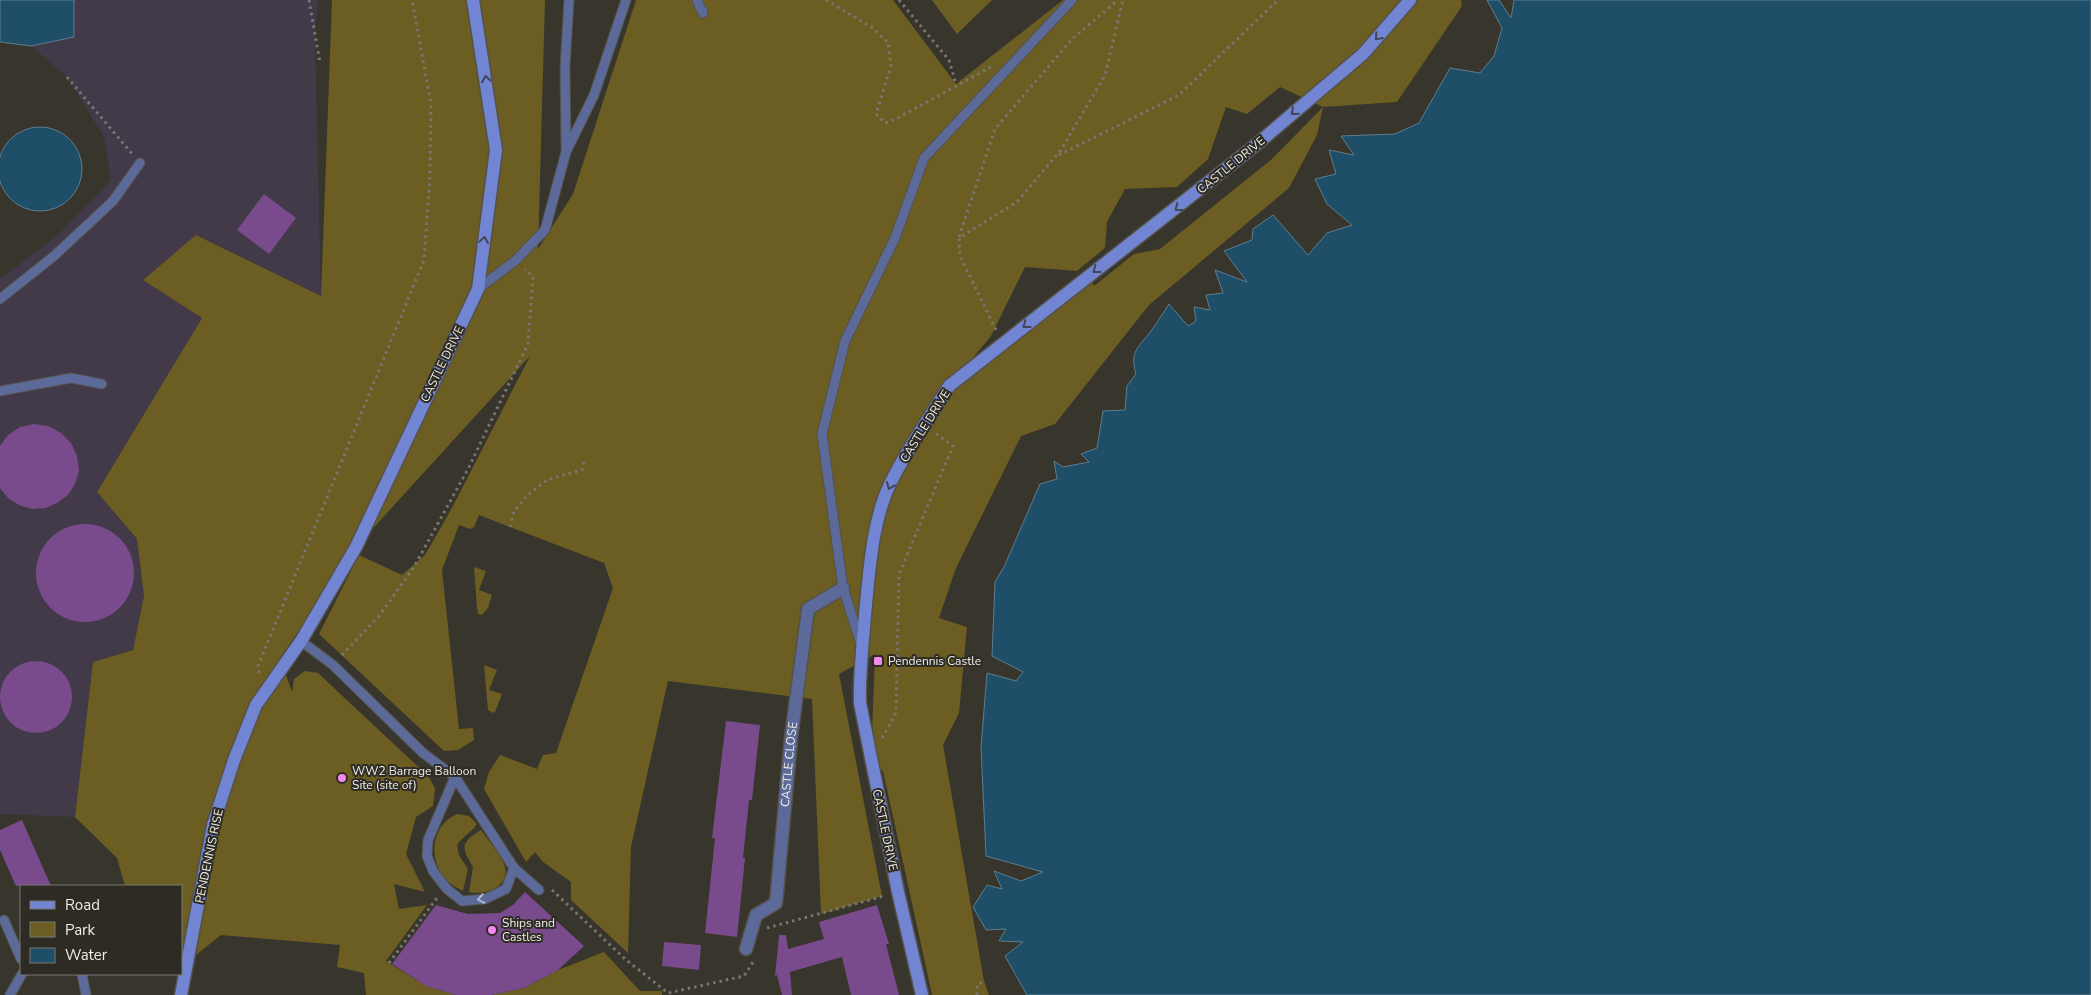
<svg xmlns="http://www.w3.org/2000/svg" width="2091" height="995" viewBox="0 0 2091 995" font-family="'Nunito Sans',sans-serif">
<rect width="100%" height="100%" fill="#37352c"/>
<path fill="#423949" d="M74 0H318L315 39 321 296 197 235 144 280 202 318 97 492 137 539 144 596 133 650 93 662 75 817 0 814V279L56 237 111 180 104 137 67 77 31 46 73 37Z"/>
<path fill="#6c5d23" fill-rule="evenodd" d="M332 0H545L538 249 573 194 636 0H893L956 84 1063 0H1461L1462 6 1397 102 1323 107 1317 135 1289 188 1149 305 1055 424 1021 436 956 568 939 618 967 627 959 713 943 745 984 981 989 995H932L883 771 871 760 875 654 839 674 882 896 821 914 812 699 668 681 631 847 628 953 571 900V882L543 862 535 852 526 862 484 789 489 772 500 755 537 769 543 755 556 753 613 588 604 563 479 515 474 527 470 529 459 525 442 570 459 729 473 728 474 740 458 750 444 751 319 634 359 555 402 575 425 555 453 506 530 356 356 547 280 658 292 692 294 679 305 671 318 673 428 776 435 788 433 806 416 817 406 854 425 892 394 884 399 909 427 905 386 961 426 986 456 995H366L364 973 337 967 340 945 221 935 181 967V886H125L117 858 75 817 93 662 133 650 144 596 137 539 97 492 202 318 143 280 196 235 321 296ZM1280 87 1323 107 1272 159 1160 249 1134 254 1094 286 1090 275 952 383 991 336 1025 267 1077 271 1105 248 1107 222 1125 189 1177 187 1208 159 1226 107 1247 114Z
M932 0H992L957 34Z
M474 567 486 571 479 590 492 595 488 608 482 615 478 614 477 608Z
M484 665 497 670 489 690 502 694 495 712 493 713 488 710Z
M457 814 469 816 477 824C473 831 463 836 457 845L459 855 468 869 463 891C456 887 449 884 444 877 428 858 432 824 457 814Z
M481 830C488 840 499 852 504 864 512 886 486 896 469 892L473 867C461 847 460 843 481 830Z
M604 952 640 991H662V995H491L524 988 558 970Z"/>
<path fill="#1f4e69" stroke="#5d7e8f" d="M0 0H74V37L31 46 0 42Z
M1487 0H1499L1511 18 1514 0H2091V995H1027L1005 956 1023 942 999 941 1006 929 986 930 973 907 987 885 1002 889 994 871 1021 881 1043 872 986 856 981 747 987 673 1016 681 1023 672 992 656 995 582 1004 567 1040 484 1057 479 1054 461 1063 467 1089 462 1081 454 1097 448 1103 411 1125 410 1127 386 1136 374C1129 351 1139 347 1151 331 1157 323 1163 313 1169 304L1188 326 1196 321 1194 307 1210 310 1206 295 1223 293 1215 270 1247 282 1224 251 1252 240 1253 229 1273 215 1308 255 1327 233 1352 225 1327 204 1315 179 1336 174 1329 150 1354 155 1341 136 1395 134 1419 123 1450 68 1480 73 1494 56 1502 28Z
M-2 169a42 42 0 1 1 84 0a42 42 0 1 1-84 0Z"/>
<path fill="#794b8d" d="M264 194 296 218 269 254 237 230Z
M34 424 48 426 61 433 71 443 77 456 79 471 75 484 68 495 57 503 45 508 32 509 19 505 8 498 0 488V446L8 435 20 427Z
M36 573a49 49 0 1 1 98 0a49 49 0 1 1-98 0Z
M0 697a36 36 0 1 1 72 0a36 36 0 1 1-72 0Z
M726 721 760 725 752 800H749L743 858H745L737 937 705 933 715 838H712Z
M22 820 51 886H16L0 850V830Z
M525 892 584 946 558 970 524 988 491 995H456L426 986 392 964 436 905 468 914 500 913 513 905Z
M877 905 889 944H886L899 995H851L842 957 790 972 792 995H782L777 975 775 976 779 935H786L788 949 824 939 819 922Z
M664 942 701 945 699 970 662 966Z"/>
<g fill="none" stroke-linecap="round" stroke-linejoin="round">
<defs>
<path id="lane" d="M697 0 703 13
M566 149 565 67 569 0
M478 289 516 260 545 230 566 152 594 95 626 0
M0 299 54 256 113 201 140 163
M0 391 71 378 102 384
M301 641 333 665 423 753 455 777 514 868 539 890
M861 644 843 588 822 434 845 341 895 238 924 158 1072 0
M455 777 428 840 427 856 433 871 447 889 462 901 485 899 506 889 514 868
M4 920 21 959
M82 974 86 995
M10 995 22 974"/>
<g id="street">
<path id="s1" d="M746 949 756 915 776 903 791 738 808 609 843 588"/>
</g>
<path id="secondary" d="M181 995 213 825 234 760 256 705 301 641 356 547 478 289 496 150 473 0
M922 995 898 892 860 703C859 673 863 644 865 615 869 574 872 521 890 484 907 449 929 418 949 386L1257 144 1363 54 1410 0"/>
</defs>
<use href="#lane" stroke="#54524a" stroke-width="11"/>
<use href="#street" stroke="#54524a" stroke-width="15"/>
<use href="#secondary" stroke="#54524a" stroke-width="15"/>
<path stroke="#79776f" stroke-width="3" stroke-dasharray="2.5 4" stroke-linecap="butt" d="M309 0 320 63
M826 0 873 28 888 43 891 66 876 114 885 123 896 119 991 67
M899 0 949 60 956 84
M67 77 133 155
M1059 155 1179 95 1278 0
M959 237 995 129 1072 39 1118 0
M996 330 960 256 959 238 1017 202 1061 150 1105 75 1123 0
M510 527 514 511 529 494 549 479 582 470 584 461
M342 655 379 616 414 567 469 467 528 344 533 277 525 269
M259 673 258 666 424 260 430 176 431 104 412 0
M882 738 896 713 899 574 953 446 935 433
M552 890 625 959 668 993 744 976 753 962
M767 928 884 896
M389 963 437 898
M977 995V985L984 981"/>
<use href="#lane" stroke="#5c6a9a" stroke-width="9"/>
<use href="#street" stroke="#5c6a9a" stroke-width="12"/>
<use href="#secondary" stroke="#7285d2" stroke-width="12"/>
</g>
<defs><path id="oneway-chevron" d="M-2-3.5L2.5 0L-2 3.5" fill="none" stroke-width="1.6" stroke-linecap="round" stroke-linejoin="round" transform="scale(1.25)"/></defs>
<g stroke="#424658">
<use href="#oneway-chevron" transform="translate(1378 37) rotate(131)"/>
<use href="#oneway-chevron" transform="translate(486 79) rotate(-99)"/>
<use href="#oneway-chevron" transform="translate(1294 112) rotate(139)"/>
<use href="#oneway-chevron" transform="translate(1178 208) rotate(143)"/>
<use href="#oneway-chevron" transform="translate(484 240) rotate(-82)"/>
<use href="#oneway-chevron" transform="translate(1096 270) rotate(143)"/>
<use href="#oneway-chevron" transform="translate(1026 325) rotate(142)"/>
<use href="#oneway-chevron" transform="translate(890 486) rotate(113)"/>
</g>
<use stroke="#b4b9c9" href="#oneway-chevron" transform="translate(481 899) rotate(169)"/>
<g fill="#f589ef" stroke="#2d2b23" stroke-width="2">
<rect x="873" y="656" width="10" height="10" rx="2.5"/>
<circle cx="342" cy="778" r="5"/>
<circle cx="492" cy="930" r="5"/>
</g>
<g text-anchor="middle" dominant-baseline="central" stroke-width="4" stroke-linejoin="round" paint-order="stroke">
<g font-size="12" fill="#efede8" stroke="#2d2b23">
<text transform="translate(1231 165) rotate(-39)">CASTLE DRIVE</text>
<text transform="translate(442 364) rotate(-64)">CASTLE DRIVE</text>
<text transform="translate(925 426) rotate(-58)">CASTLE DRIVE</text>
<text stroke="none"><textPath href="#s1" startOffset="198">CASTLE CLOSE</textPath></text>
<text transform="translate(885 830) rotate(78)">CASTLE DRIVE</text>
<text transform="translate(209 856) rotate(-78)">PENDENNIS RISE</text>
</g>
<g font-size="12" fill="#efede8" stroke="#2d2b23" text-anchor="start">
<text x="888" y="661">Pendennis Castle</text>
<text x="352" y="771">WW2 Barrage Balloon<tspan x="352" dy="14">Site (site of)</tspan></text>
<text x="502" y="923">Ships and<tspan x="502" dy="14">Castles</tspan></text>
</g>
</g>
<rect x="20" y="885" width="162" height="90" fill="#2d2b23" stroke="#7b7972"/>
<rect x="30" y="901" width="25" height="8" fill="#7285d2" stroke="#7b7972"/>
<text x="65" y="910" font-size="15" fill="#efede8">Road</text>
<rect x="30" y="922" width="25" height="15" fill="#6c5d23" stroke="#7b7972"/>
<text x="65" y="935" font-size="15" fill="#efede8">Park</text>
<rect x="30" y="948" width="25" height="15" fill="#1f4e69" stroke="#7b7972"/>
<text x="65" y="960" font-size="15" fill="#efede8">Water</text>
</svg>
